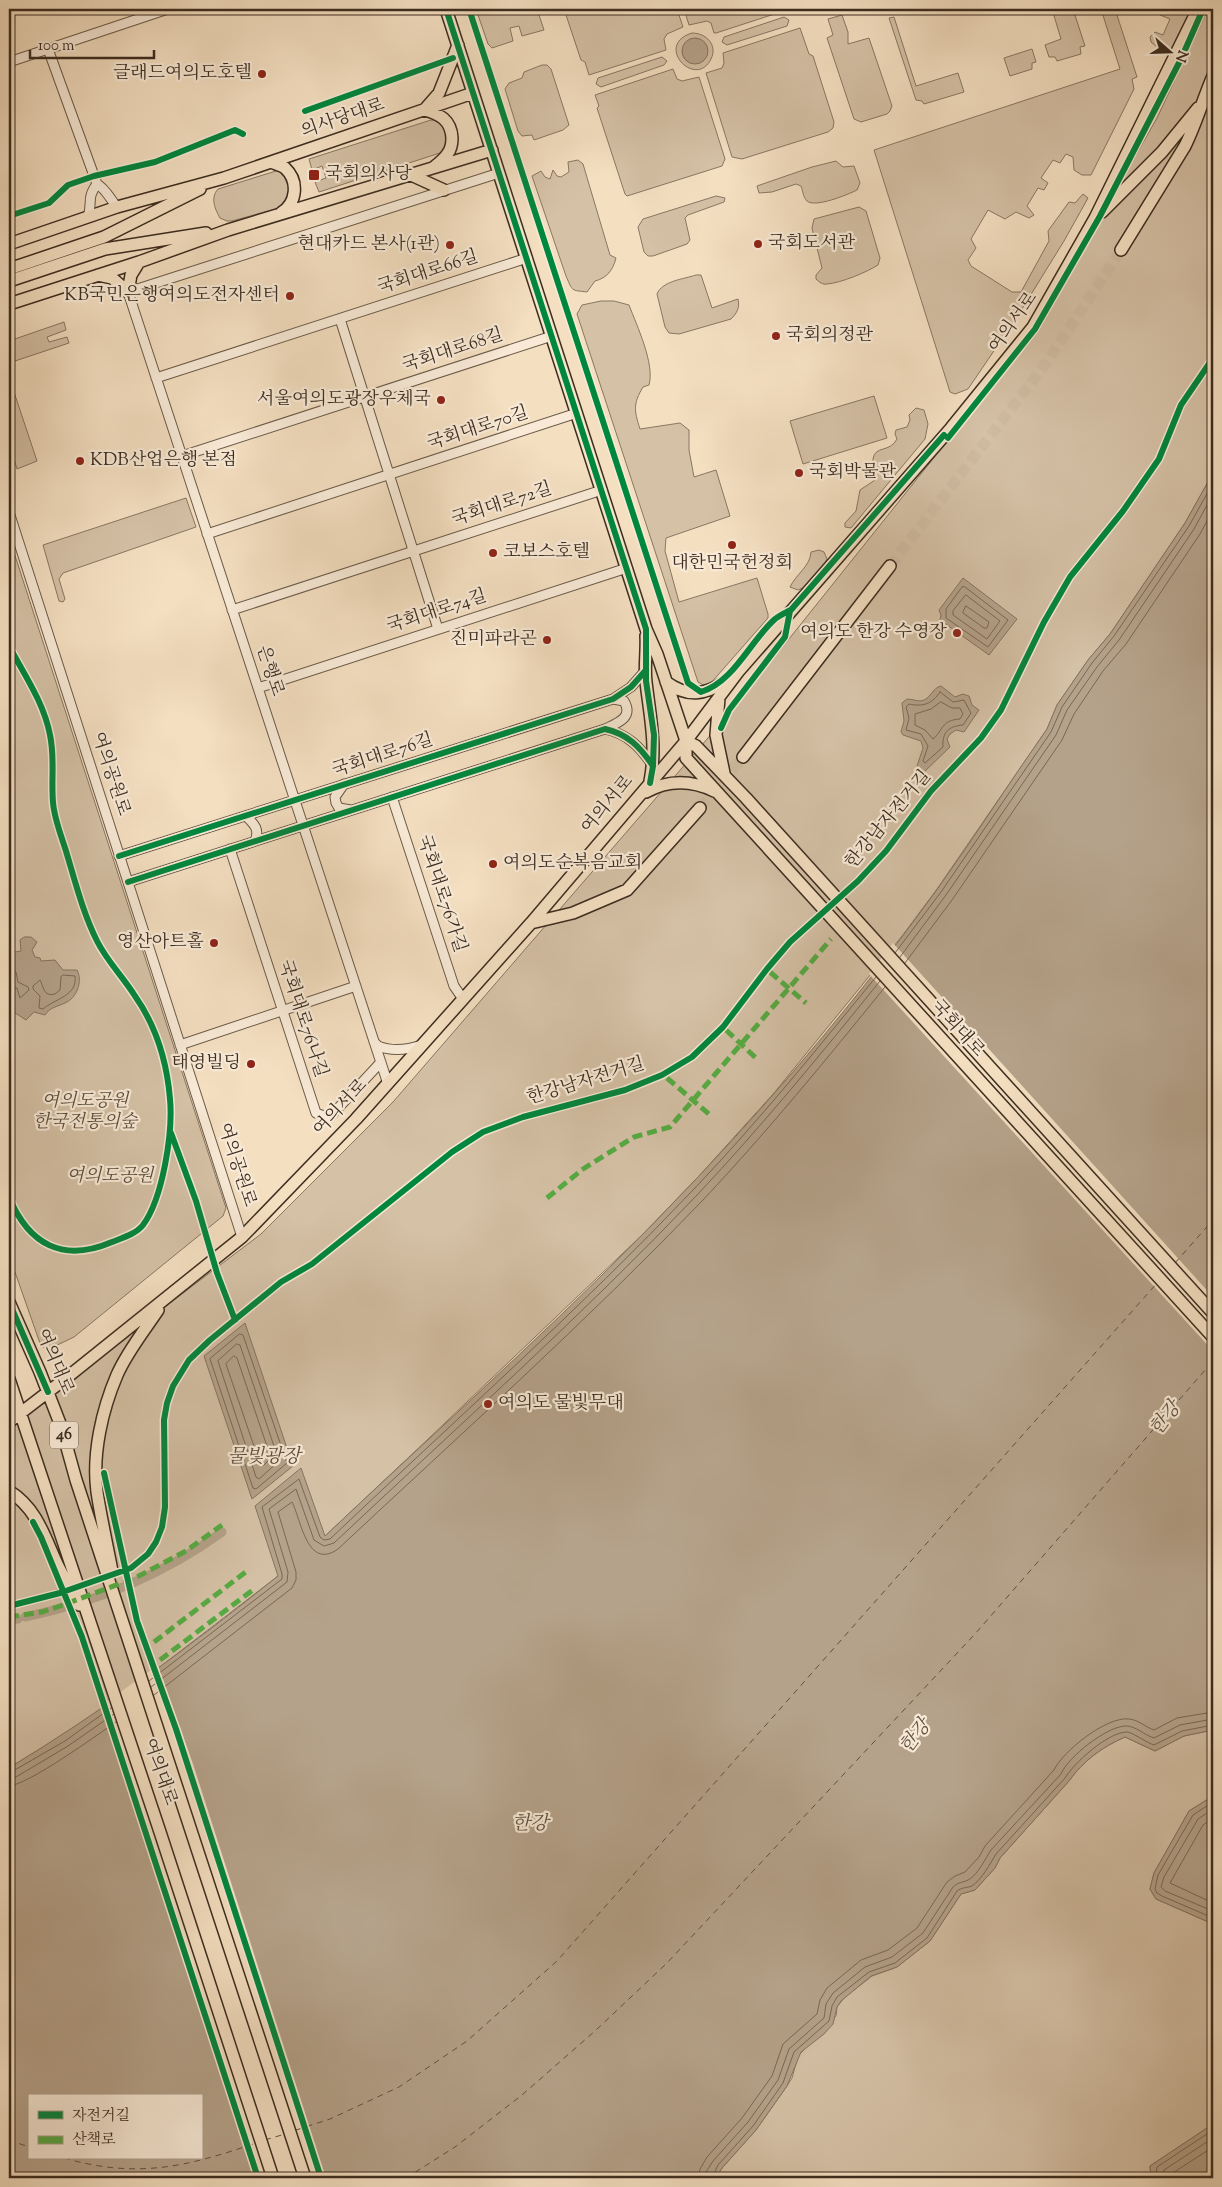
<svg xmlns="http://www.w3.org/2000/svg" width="1222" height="2187" viewBox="0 0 1222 2187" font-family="'Sorts Mill Goudy','Noto Serif KR',serif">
<rect width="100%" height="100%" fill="#f4dfc1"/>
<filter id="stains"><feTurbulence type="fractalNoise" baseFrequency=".004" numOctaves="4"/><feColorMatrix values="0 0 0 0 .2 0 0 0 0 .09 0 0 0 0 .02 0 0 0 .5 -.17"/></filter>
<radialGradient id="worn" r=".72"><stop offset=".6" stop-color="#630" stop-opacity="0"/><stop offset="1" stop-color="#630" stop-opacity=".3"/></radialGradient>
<path fill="#d5c1a6" stroke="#887763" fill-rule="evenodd" d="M476 9H537L544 30 522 36 519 26 510 28 513 41 492 48 488 44Z
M564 9H677L683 27 667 34 664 39 666 50 589 75 585 62 581 60Z
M684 9H790L716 33H714L711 23 707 21 689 25Z
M1052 9H1073L1085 46 1080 47 1081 54 1057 61 1055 57H1049L1045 45 1061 39Z
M1101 9H1115L1137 77 1132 79 1134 89 1091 175H1082L1074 170 1073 157 1066 154 1060 163 1053 160 1041 178 1048 183 1044 190 1038 188 1027 206 1034 215 1029 218 1016 212 1005 219 988 210 971 239 976 248 968 260 971 266 1012 292H1021L1049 241 1048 231 1069 202 1075 203 1083 194 1088 198 1064 241 1017 317 968 389 955 394 950 392 874 150 1120 69Z
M1163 9H1191L1171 51 1158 48 1151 42 1150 37 1155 32 1163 35 1170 19 1160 15Z
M1208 9H1213V473L1185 523 1110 634 1088 660 1057 705 1047 729 937 889 902 936 774 1093 699 1176 642 1235 426 1441 325 1536 278 1576 161 1666 90 1718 9 1768V1425L261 1234 393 1102 733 709 1036 330 1157 118Z
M842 15 848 32V44L869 38 892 106 890 111 887 114 861 122 854 119 827 38 833 35 828 19Z
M784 17 789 20 787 26 727 45 722 42 724 37Z
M894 17 916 86 958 73 964 92 924 104 922 101 916 100 889 18Z
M800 28 809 54 813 56 834 122 833 128 828 132 742 159 732 157 706 73 722 68 724 63 723 53Z
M692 33C706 33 718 45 711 59 696 90 653 45 692 33ZM701 40 707 46 691 63 684 58 682 51Z
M1032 49 1036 62 1032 63V69L1010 76 1004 58Z
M662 57 667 61 664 65 601 87 596 84 598 78Z
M542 65H547L551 69 569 125 563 130 534 140 532 135 522 136 518 131 505 89 509 83 522 78 524 72Z
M673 69 677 79 682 81 699 77 725 159 722 166 627 196 625 194 597 108 599 106 595 95Z
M431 120C449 121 451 142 440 153L319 192 315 182 326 178 322 166 312 170 309 159Z
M578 160 583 164 610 255 616 258C613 270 607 278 595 281L587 292C571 290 573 292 566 276L532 176 541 171 545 177 550 179 553 170 557 176 561 177 569 172 568 162Z
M836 161 843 167 854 166 860 183 857 190C847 195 815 208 807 201 803 197 803 191 801 186L796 184 772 192 759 193 757 186 812 167Z
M276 171H280C290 180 290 188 288 202L279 208 232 221H227L220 218C215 209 210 198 218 189Z
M716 196 725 198 724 202 688 215 685 218 690 240 687 244 653 256H648L644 252 638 227 643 219Z
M859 207 866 211 880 258 878 265C867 272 841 283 827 284 823 285 819 282 816 279V275L822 268 812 228 814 219Z
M696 275H701L712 308 738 299C740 308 737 313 731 319L679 334 669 333 665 327 657 294C662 281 684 279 696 275Z
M601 301H614L629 305C637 326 655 364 649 385L643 387C633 404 634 410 640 429L680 423 689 430V450L694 477 716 470 730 516 666 538 665 551 679 602 757 578 768 614V618L710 684 703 685 698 682 577 314 582 305Z
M64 322 66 330 47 337 49 342 67 337 69 343 9 363V341Z
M9 377 37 461 17 469 9 442Z
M874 396 887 438 803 464 790 421Z
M916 408 924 410 928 424 925 439 851 528 845 527V523L856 511 860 490 875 480C877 472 872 466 873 459 875 445 890 453 897 439L895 434 896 430 907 427 910 420 909 415Z
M186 498 196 527 63 573 59 579 65 599 63 602 59 601 43 545Z
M9 537 226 1208 223 1216 74 1337 49 1349 41 1346 9 1255Z
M819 550 824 552 827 559C820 573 812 585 798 590L790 587C796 574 810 567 811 552Z
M1213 1730V1796L1189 1811 1154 1873 1150 1889 1156 1899 1213 1924V2124L1150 2166 1151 2178H716L722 2168 756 2130 787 2086 792 2078 798 2056 836 2016 837 2007 844 1998 872 1976 897 1967 930 1941 961 1894 975 1890 995 1868 1000 1858 1069 1781C1083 1761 1102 1747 1125 1737L1155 1751 1184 1736Z"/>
<path fill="#b5a28a" stroke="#857360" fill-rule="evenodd" d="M682 51a13 13 0 1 1 26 0a13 13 0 1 1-26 0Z
M1213 473V1730L1184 1736 1155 1751 1125 1737C1102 1747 1083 1761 1069 1781L1000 1858 995 1868 975 1890 961 1894 930 1941 897 1967 871 1976 841 2001 837 2007 833 2024 824 2034 801 2052 787 2086 756 2130 722 2168 716 2178H9V1768C103 1711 192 1645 278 1576L255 1506 301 1468 325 1536C451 1417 581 1302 699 1176 783 1087 864 991 936 891 974 838 1009 783 1047 729L1057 705 1088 660 1110 634 1185 523ZM29 2096H201V2158H29Z
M963 578 1017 619 989 655 940 620 941 615 939 610Z
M941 686 955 697 963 694 969 696 972 705 979 710 964 732 956 730 950 734 947 739 950 747 922 774 917 766 923 748 921 741 903 735 901 732 904 721 902 703 907 699C912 699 916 701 921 701 931 699 932 688 941 686Z
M24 937H31L37 942 32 950 35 957 40 958 41 961 55 960 63 970H77C83 981 77 998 65 1003 57 1007 50 1007 45 1015L34 1012 26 1020 9 1009V1004L15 1000 12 996 14 992 9 989V970L12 964 9 960V953L21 951 20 940Z
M245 1323 293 1466 252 1499 204 1356Z
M1213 1796V1924L1156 1899 1150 1889 1154 1873 1189 1811Z
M1213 2124V2178H1151L1150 2166Z"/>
<path fill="#f4dfc1" d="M893 943 1213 1297V1351L869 974Z
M158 1665 193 1764 326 2178H255L101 1706Z"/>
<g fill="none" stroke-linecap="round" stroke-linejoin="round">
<path stroke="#786855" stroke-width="1" d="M965 587 1008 620 988 647 946 618V609L962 587Z
M966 595 1000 621 987 639 953 615V611Z
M966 606 989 622 987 628H984L963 613Z
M940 692 953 702 964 700 971 713 963 725C948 726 942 733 943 747L925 763 923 761 928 746 921 734 906 730 909 718 906 707 909 704C923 707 932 704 940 692Z
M941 702 952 708H960L963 714 960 719C941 720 943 731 933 739L925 730 915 725V714L931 709Z
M895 953 941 892 1051 732 1062 707 1092 663 1114 636 1189 526 1213 483
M900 957 946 895 1056 735 1067 710 1097 667 1119 640 1163 575 1194 529 1213 494
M905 963 952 900 1062 740 1074 714 1103 671 1126 644 1200 534 1213 510
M9 972H16L18 982 28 987 29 990 20 998 17 988 9 985
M63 975 75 976C78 996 54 999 43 1009L39 1008 40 996 33 989V986L40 980C44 987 43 997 55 994L60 990 61 977Z
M240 1334 243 1335 287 1463 256 1489 253 1488 210 1359Z
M237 1344 240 1345 279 1461 259 1479 256 1477 218 1361Z
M234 1356 237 1358 271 1458 263 1466 260 1464 226 1364Z
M149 1681 282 1579V1574L262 1507 299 1479 320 1537 324 1540 330 1539C452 1423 578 1311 694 1189 758 1122 817 1049 876 977
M151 1687 287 1582 288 1572 269 1509 296 1489 314 1540 324 1546 334 1543C456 1428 582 1316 698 1194 762 1126 821 1054 880 981
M154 1695 292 1588 296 1580V1572L278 1512 292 1502C301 1519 307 1571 338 1549 461 1434 587 1321 703 1200 767 1132 826 1060 885 987
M9 1772 13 1771 65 1741 111 1708
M9 1778 16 1777 68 1746 114 1714
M9 1786C28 1785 97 1735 116 1722
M1213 1802 1193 1815 1158 1875 1155 1889 1157 1893 1162 1896 1213 1918
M1213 1809 1198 1819 1164 1877 1161 1887 1165 1891 1213 1911
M1213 1818 1203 1825 1170 1883 1213 1903
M698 2178 700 2169 707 2157 742 2118 772 2076 783 2044 817 2014 820 2000 827 1988 861 1960 888 1950 917 1928 947 1882 955 1876 965 1872 979 1857 985 1846 1054 1770C1063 1751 1107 1716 1129 1719 1139 1720 1145 1727 1154 1730L1177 1718 1213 1712
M706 2178V2172L713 2161 748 2122 778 2080 789 2049 824 2018 826 2004 833 1993 865 1967 892 1957 923 1933 953 1887C958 1882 962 1883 968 1880 978 1875 985 1859 991 1850L1061 1774C1068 1757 1107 1726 1126 1726 1136 1726 1144 1735 1154 1738L1180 1725 1213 1719
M712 2178 718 2165 753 2126 783 2083 794 2052 829 2021 832 2006 837 1997 869 1972 895 1963 927 1938 957 1891C962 1887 967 1888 972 1886 982 1879 990 1864 996 1854L1065 1778C1074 1763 1108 1732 1127 1732 1132 1732 1147 1743 1154 1745L1182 1731 1213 1725
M1156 2178 1157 2167 1213 2130
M1162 2178 1164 2170 1213 2138
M1170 2178 1171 2174 1213 2147"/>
<path stroke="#b5a28a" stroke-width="9" d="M25 1617C96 1602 163 1575 222 1532
M9 1620 18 1619"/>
<path stroke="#605040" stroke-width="1" stroke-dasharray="6 5" stroke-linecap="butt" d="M1175 1263 1213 1220
M296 2130 330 2119 399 2087 467 2041 557 1961 1158 1282
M9 2140 29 2147
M265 2140 285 2134
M64 2158C137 2179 186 2167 256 2143
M406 2178 455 2147 522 2095 595 2031 667 1963 975 1634 1213 1361"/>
<path stroke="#cfbba1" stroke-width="11" stroke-dasharray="11 5.5" stroke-linecap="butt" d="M890 566 1044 366 1121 250
M700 808 743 757"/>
<defs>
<path id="minor" d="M48 49 97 184C106 189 110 199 117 207
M9 62 168 9
M88 217C93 201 86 199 97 184
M340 319 438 629
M156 378 527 258
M182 456 552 336
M9 512 242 1237
M207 534 577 413
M232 610 602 490
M258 688 627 568
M605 729C628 734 640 747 653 766
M344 784 335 797 336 803 339 808 351 810
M392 797 454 986 463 999
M246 816C254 824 260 829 255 841
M230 849 316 1113 329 1118 381 1062
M119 856 613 699 631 687 646 670
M128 882 605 729C617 723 634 718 624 701L613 699
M374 1042 378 1046C393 1052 407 1050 422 1045
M180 1045 356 986
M388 1084 128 292 499 173"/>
<path id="major" d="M446 9 646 629 657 654 686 741V758L1213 1337
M425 109 439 93 458 45
M424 110C440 114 451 120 452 138 452 142 451 149 448 153 445 158 439 163 434 167
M271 162C275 164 281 165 285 168 299 181 297 203 281 213
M411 175 444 190
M1102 212 1162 152 1198 108
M9 244 117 207 224 178 473 93
M1121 250 1185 146C1196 124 1203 99 1213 76
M9 269 104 237 200 189
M98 275 112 278 128 292
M9 281 105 249 206 233
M128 292 131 275 139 262
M9 304 139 262 228 230 492 150
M646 636C647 651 644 667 646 682 650 717 657 746 650 781
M666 682C688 698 705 695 726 681
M719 698 716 735 724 773
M686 741 696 746 746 798 1213 1313
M743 757 890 566
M646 792C668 780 691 780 714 791
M531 923 573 913 627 890 700 808
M9 1302 40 1372 61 1426 76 1480 305 2178
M9 1379 160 1832 273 2178
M9 1422 70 1375 242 1237 356 1119 531 923 686 741 738 672 951 428 1033 327 1095 218 1198 9
M9 1491C38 1509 45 1539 59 1568 65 1580 72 1593 79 1605
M112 1571C107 1545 101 1518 97 1492 92 1454 102 1410 117 1375 127 1352 144 1331 158 1310"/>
</defs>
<use href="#minor" stroke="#6a5a48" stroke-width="11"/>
<use href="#major" stroke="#3c2d20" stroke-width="14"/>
<use href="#minor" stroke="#f8ead7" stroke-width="9"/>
<use href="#major" stroke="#f4dfc1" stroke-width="11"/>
<path stroke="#55ab43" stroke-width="5" stroke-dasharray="10 5" stroke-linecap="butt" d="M770 972 806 1003
M726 1030 757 1059
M667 1078 709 1114
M547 1198 583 1169 634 1137 670 1127 831 939
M9 1617 42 1612 60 1606 135 1578 186 1551 222 1525
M154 1642 247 1571
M160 1660 254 1589"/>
<defs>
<path id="cycleway" d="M446 9 646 629V681L654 735 653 766 650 783
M469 9 688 683 701 692C734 682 750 641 775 619 780 615 787 612 792 609
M305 111 453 58
M9 216 49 203 68 185 94 176 155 162 235 130 243 134
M948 438 1035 329 1100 216 1181 59 1203 9
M9 646C24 674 44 703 50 735 55 758 51 779 53 802 54 818 61 835 66 851 75 881 83 913 97 941 107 961 123 977 135 996 156 1026 167 1063 170 1099 173 1132 163 1198 143 1225 136 1234 122 1238 112 1242 63 1263 29 1245 9 1197
M721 728 729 710 785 637 790 611 944 435
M119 856 613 699 631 687 646 670
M128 882 605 729C628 734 640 747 653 766
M171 1133 196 1201 217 1273 235 1320
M9 1302 48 1392
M104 1473 137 1621 176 1729 321 2178
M33 1522 41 1537 82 1637 258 2178
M9 1606 60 1593 131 1568 148 1554 156 1542 162 1527 165 1507 164 1420 167 1403 173 1386 189 1360 210 1340 281 1282 312 1264 452 1152 483 1132 523 1117 625 1090 662 1075 692 1057 723 1027 767 969 790 942 858 881 886 851 931 791 981 738 1001 710 1044 622 1070 577 1123 511 1159 459 1181 405 1213 358"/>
</defs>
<use href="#cycleway" stroke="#f8ead7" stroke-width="9"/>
<use href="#cycleway" stroke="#00873e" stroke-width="6"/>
</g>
<g fill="#8f2418" stroke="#f8ead7" stroke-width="2">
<circle cx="262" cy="74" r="5"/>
<rect x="308" y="169" width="12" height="12" rx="2.5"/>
<circle cx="758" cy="244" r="5"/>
<circle cx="450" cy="245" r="5"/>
<circle cx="290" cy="296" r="5"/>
<circle cx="776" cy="336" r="5"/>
<circle cx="441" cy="400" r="5"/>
<circle cx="80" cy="461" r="5"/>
<circle cx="799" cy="473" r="5"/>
<circle cx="732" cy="545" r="5"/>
<circle cx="493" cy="553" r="5"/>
<circle cx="957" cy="633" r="5"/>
<circle cx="547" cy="640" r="5"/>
<circle cx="493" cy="864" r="5"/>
<circle cx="214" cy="943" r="5"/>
<circle cx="251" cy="1064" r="5"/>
<circle cx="488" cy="1404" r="5"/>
</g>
<g text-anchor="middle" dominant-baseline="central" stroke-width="4.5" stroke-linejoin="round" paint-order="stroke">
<rect fill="#f8ead7" stroke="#746657" stroke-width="1" x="50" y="1421.5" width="28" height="27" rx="4"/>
<g font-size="16" font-weight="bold" fill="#3c2d20">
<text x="64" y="1435">46</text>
</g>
<g font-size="18" fill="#3c2d20" stroke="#f8ead7" text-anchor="end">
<text x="252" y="74">글래드여의도호텔</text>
<text x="325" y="175" text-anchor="start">국회의사당</text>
<text x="768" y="244" text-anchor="start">국회도서관</text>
<text x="440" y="245">현대카드 본사(1관)</text>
<text x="280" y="296">KB국민은행여의도전자센터</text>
<text x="786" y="336" text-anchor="start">국회의정관</text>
<text x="431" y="400">서울여의도광장우체국</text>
<text x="90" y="461" text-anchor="start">KDB산업은행 본점</text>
<text x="809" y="473" text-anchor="start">국회박물관</text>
<text x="503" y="553" text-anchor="start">코보스호텔</text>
<text x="732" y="564" text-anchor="middle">대한민국헌정회</text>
<text x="947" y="633">여의도 한강 수영장</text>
<text x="537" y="640">진미파라곤</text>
<text x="503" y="864" text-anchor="start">여의도순복음교회</text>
<text x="204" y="943">영산아트홀</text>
<text x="241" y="1064">태영빌딩</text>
<text x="498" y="1404" text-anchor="start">여의도 물빛무대</text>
</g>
<g font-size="18" fill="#3c2d20" stroke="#f8ead7">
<text transform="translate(343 119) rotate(-19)">의사당대로</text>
<text transform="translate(428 273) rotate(-18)">국회대로66길</text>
<text transform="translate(1014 323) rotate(-55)">여의서로</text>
<text transform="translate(453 351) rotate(-18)">국회대로68길</text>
<text transform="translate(478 429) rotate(-18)">국회대로70길</text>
<text transform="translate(502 505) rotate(-18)">국회대로72길</text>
<text transform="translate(437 612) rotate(-18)">국회대로74길</text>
<text transform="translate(269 671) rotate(72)">은행로</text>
<text transform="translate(383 756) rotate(-18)">국회대로76길</text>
<text transform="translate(110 774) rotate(72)">여의공원로</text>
<text transform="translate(608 805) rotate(-50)">여의서로</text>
<text transform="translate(889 820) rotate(-50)">한강남자전거길</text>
<text transform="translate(441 894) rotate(72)">국회대로76가길</text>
<text transform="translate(302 1019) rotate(72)">국회대로76나길</text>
<text transform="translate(957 1029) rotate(48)">국회대로</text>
<text transform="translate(586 1082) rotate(-17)">한강남자전거길</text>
<text transform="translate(341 1108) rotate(-47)">여의서로</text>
<text transform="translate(236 1165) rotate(72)">여의공원로</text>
<text transform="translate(54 1362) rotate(67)">여의대로</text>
<text transform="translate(159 1772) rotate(71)">여의대로</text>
</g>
<g font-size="18" font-style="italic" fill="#5b4b3b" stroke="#f8ead7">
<text x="85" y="1102">여의도공원<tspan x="85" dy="21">한국전통의숲</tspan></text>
<text x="110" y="1177">여의도공원</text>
</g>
<g font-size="19" font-style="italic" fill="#605040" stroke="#f8ead7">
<text transform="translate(1166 1419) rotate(-52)">한강</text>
<text x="264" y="1457">물빛광장</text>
<text transform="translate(916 1737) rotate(-52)">한강</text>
<text x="530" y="1824">한강</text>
</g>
</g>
<rect width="1222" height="2187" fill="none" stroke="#f4dfc1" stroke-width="30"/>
<rect x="10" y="10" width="1202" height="2167" fill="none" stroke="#3c2d20" stroke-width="2.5"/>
<rect x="15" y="15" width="1192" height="2157" fill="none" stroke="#3c2d20"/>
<rect x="28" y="2094" width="175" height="65" fill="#f8ead7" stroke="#ad9e8e"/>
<rect x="38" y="2111" width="25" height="8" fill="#00873e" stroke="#ad9e8e"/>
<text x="72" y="2120" font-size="15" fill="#3c2d20">자전거길</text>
<rect x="38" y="2136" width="25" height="8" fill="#55ab43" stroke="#ad9e8e"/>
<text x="72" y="2144" font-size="15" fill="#3c2d20">산책로</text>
<g transform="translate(1170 52) rotate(110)" stroke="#f8ead7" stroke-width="4" paint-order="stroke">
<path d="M0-4L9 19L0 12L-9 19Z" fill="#3c2d20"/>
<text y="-8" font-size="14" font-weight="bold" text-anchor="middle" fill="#3c2d20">N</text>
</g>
<path d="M30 50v8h124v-8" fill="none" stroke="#3c2d20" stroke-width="2.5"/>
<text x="38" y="50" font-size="15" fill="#3c2d20" stroke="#f8ead7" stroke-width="4" paint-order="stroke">100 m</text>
<rect width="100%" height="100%" filter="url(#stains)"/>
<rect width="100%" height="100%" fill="url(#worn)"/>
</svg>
